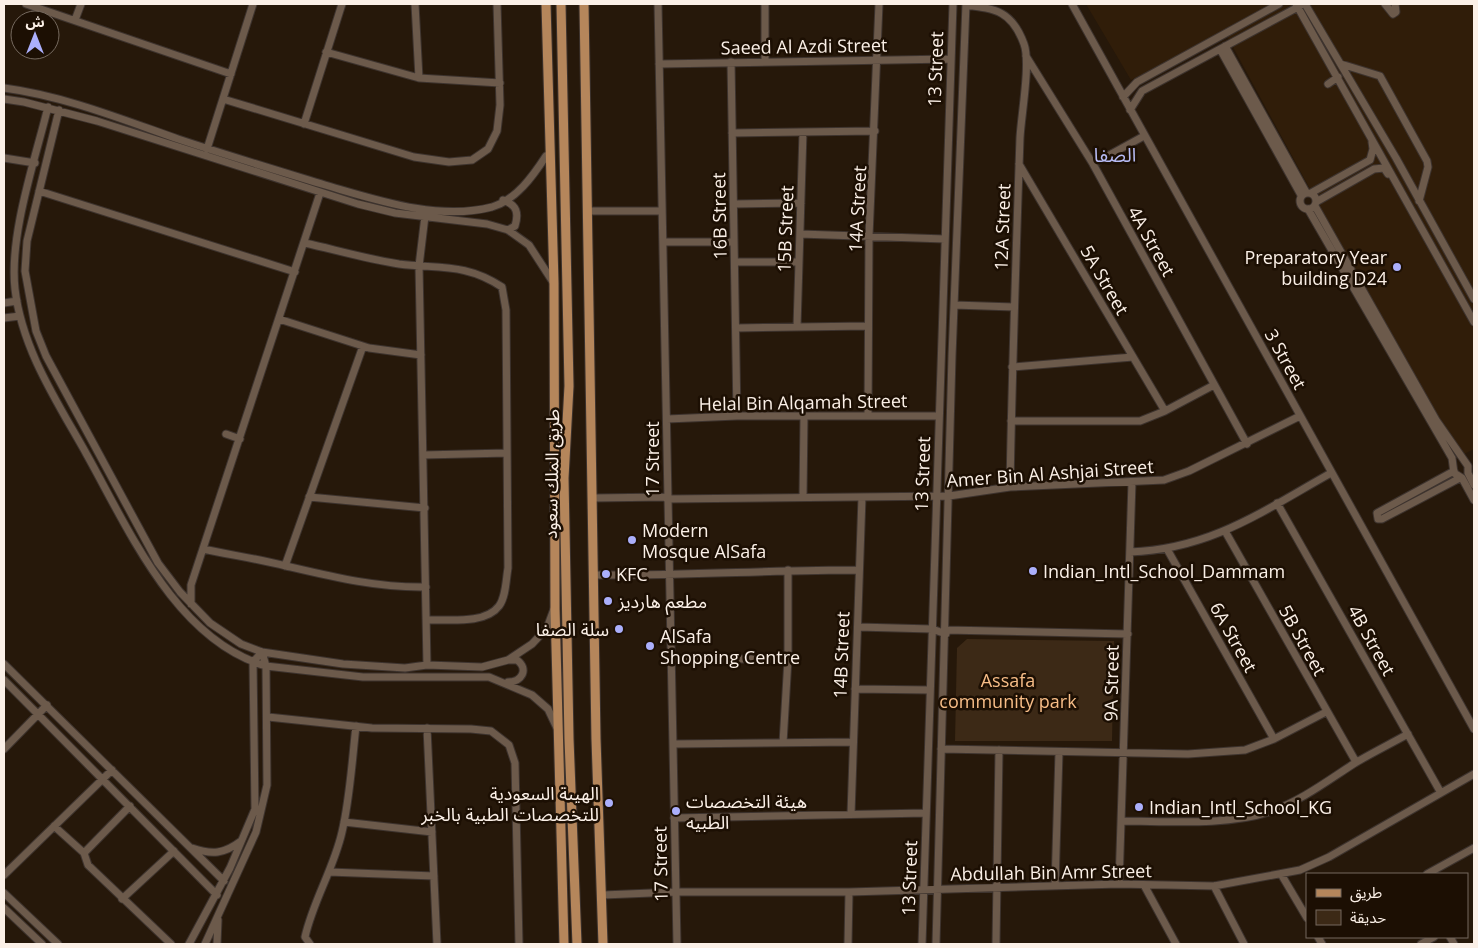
<svg xmlns="http://www.w3.org/2000/svg" width="1478" height="948" viewBox="0 0 1478 948" font-family="'Open Sans','Noto Sans Arabic',sans-serif">
<rect width="100%" height="100%" fill="#26180a"/>
<path fill="#301d09" d="M1086 4H1474V449L1456 458 1227 36 1131 80Z"/>
<path fill="#3c2916" d="M967 639 1114 641 1112 741H955L957 648Z"/>
<g fill="none" stroke-linecap="round" stroke-linejoin="round">
<defs>
<path id="minor" d="M26 4 231 74
M415 4 419 78
M658 4 677 944
M765 4V62
M1072 4 1474 729
M1296 4 1474 322
M1305 4 1396 158 1474 299
M1385 4 1393 14 1396 12 1395 4
M966 5C996 9 1012 11 1024 44 1031 63 1021 116 1020 138 1016 255 1012 371 1010 487
M75 20 81 4
M1225 46 1306 192
M1220 49 1301 195
M326 52 419 78 500 83
M1026 56 1093 164 1247 444
M731 62 737 416
M659 64 950 59
M1341 64 1380 76 1427 161 1428 167 1419 201
M1328 84 1338 77
M4 88C64 96 121 119 178 139 226 155 276 170 325 185 377 200 438 221 492 207 516 200 533 176 546 156
M1123 97 1137 82 1279 4
M4 99 24 102 97 121 358 204 395 213 487 224 508 230 529 245 553 282
M223 99 414 157 449 162 472 160 488 149 497 131 500 105 497 4
M48 107C35 160 9 235 15 289 22 350 58 403 87 455 129 530 176 640 266 666L363 677H489L532 695 548 709 557 728
M59 110 27 241 25 271 36 331 46 356 158 563 180 592 210 623 241 644 262 652 343 664 405 668 427 665 482 667 508 660 532 644 547 628 554 609
M1130 110 1142 91 1300 6
M304 124 342 4
M732 133 875 131
M207 149 253 4
M4 158 35 163
M1019 164 1165 411
M1093 164 1144 136
M39 191 295 272
M1300 201a8 8 0 1 1 16 0a8 8 0 1 1-16 0Z
M1311 193 1370 160 1373 149 1372 142
M503 200C517 205 519 213 515 226L508 230
M1316 202 1374 169 1384 168 1388 174
M734 204 801 203
M1315 206 1436 420 1468 466V473L1474 485
M1308 209 1452 458 1454 473 1462 478 1474 500
M588 211H662
M425 216 419 266 427 665
M800 234 945 239
M664 242H734
M305 243C336 250 367 259 399 264 439 269 466 263 502 287L506 310 508 568C506 579 506 597 499 606 485 625 447 619 427 620
M735 262H799
M4 303 17 301
M954 305 1014 307
M4 318 20 316
M279 319 369 348 421 355
M797 327 803 132
M736 328 868 326
M1012 367 1133 357
M868 416 869 236 879 4
M667 419 737 416H938
M1011 421H1140L1165 411 1214 385
M226 434 240 439
M423 455 507 453
M1454 471 1377 513 1378 519H1382L1460 478
M309 497 425 508
M803 497 804 416
M593 498 667 497
M667 499 949 496 1010 487 1164 480 1189 471 1300 416
M1277 503 1441 793
M1225 531 1356 762
M203 549C231 555 259 559 286 566 333 577 378 588 426 587
M1167 549 1274 739
M1130 552C1211 549 1263 511 1331 473
M285 566 363 346
M594 575C682 576 770 570 858 570
M191 604V585L320 193
M858 627 932 629 946 634
M946 630 1128 634
M672 659H788
M4 664 224 881
M4 680 217 895
M508 682C522 682 529 669 517 660H509
M855 689 930 690
M268 717 372 728 471 729 491 731 509 745 515 763 519 944
M427 728 437 944
M783 743 788 659V570
M673 744 853 742
M4 749 47 705
M941 749 1188 754 1245 750 1274 739 1326 712
M851 814 862 497
M674 818 926 813
M1121 821C1167 821 1226 826 1269 812 1301 801 1327 781 1355 763 1372 753 1390 744 1408 734
M344 822 432 832
M54 826 84 853 88 865 171 944
M192 848C212 855 224 854 241 841
M84 853 130 806
M329 872 434 876
M1281 874 1307 918
M1427 874 1474 848
M4 875 112 770
M1119 884 1132 482
M1144 885 1176 944
M1055 886 1059 752
M1214 886 1244 944
M4 893 58 944
M603 895 675 892H849L1119 884 1214 886 1300 870 1329 857 1474 774
M122 899 174 851
M4 908 42 944
M1318 937 1322 944
M1450 937 1454 944
M189 944 230 868 255 809 253 662 262 652
M205 944 256 832 267 785 266 666 262 652
M217 944 218 920
M310 944 305 937C313 901 334 868 342 832 350 798 352 761 356 726
M848 944 849 892
M922 944 953 4
M936 944 952 356 966 4
M996 944 999 750
M1421 944 1434 937"/>
<path id="major" d="M546 4 554 283 555 609 564 944
M561 4 569 386 564 478 569 739 577 944
M584 4 596 739 603 944"/>
</defs>
<use href="#minor" stroke="#3d332e" stroke-width="9"/>
<use href="#major" stroke="#3d332e" stroke-width="11"/>
<use href="#minor" stroke="#6c5a4b" stroke-width="7"/>
<use href="#major" stroke="#b5865b" stroke-width="9"/>
</g>
<g fill="#abaffb" stroke="#1c0f03" stroke-width="2">
<circle cx="1397" cy="267" r="5"/>
<circle cx="632" cy="540" r="5"/>
<circle cx="1033" cy="571" r="5"/>
<circle cx="606" cy="574" r="5"/>
<circle cx="608" cy="601" r="5"/>
<circle cx="619" cy="629" r="5"/>
<circle cx="650" cy="646" r="5"/>
<circle cx="609" cy="803" r="5"/>
<circle cx="1139" cy="807" r="5"/>
<circle cx="676" cy="811" r="5"/>
</g>
<g text-anchor="middle" dominant-baseline="central" stroke-width="5" stroke-linejoin="round" paint-order="stroke">
<g font-size="18" fill="#fbf0e7" stroke="#1c0f03">
<text transform="translate(804 46) rotate(-1)">Saeed Al Azdi Street</text>
<text transform="translate(935 69) rotate(-88)">13 Street</text>
<text transform="translate(857 209) rotate(-87)">14A Street</text>
<text transform="translate(719 216) rotate(-91)">16B Street</text>
<text transform="translate(1002 227) rotate(-88)">12A Street</text>
<text transform="translate(785 229) rotate(-88)">15B Street</text>
<text transform="translate(1152 241) rotate(61)">4A Street</text>
<text transform="translate(1105 280) rotate(60)">5A Street</text>
<text transform="translate(1286 359) rotate(61)">3 Street</text>
<text transform="translate(803 402) rotate(-1)">Helal Bin Alqamah Street</text>
<text transform="translate(652 459) rotate(-90)">17 Street</text>
<text transform="translate(1050 473) rotate(-4)">Amer Bin Al Ashjai Street</text>
<text transform="translate(551 474) rotate(-89)">طريق الملك سعود</text>
<text transform="translate(922 474) rotate(-88)">13 Street</text>
<text transform="translate(1234 637) rotate(61)">6A Street</text>
<text transform="translate(1303 640) rotate(61)">5B Street</text>
<text transform="translate(1372 640) rotate(61)">4B Street</text>
<text transform="translate(841 655) rotate(-88)">14B Street</text>
<text transform="translate(1111 683) rotate(-89)">9A Street</text>
<text transform="translate(660 864) rotate(-91)">17 Street</text>
<text transform="translate(1051 872) rotate(-1)">Abdullah Bin Amr Street</text>
<text transform="translate(909 878) rotate(-88)">13 Street</text>
</g>
<g font-size="18" fill="#fbf0e7" stroke="#1c0f03" text-anchor="start">
<text x="1387" y="257" text-anchor="end">Preparatory Year<tspan x="1387" dy="21">building D24</tspan></text>
<text x="642" y="530">Modern<tspan x="642" dy="21">Mosque AlSafa</tspan></text>
<text x="1043" y="571">Indian_Intl_School_Dammam</text>
<text x="616" y="574">KFC</text>
<text x="618" y="601">مطعم هارديز</text>
<text x="609" y="629" text-anchor="end">سلة الصفا</text>
<text x="660" y="636">AlSafa<tspan x="660" dy="21">Shopping Centre</tspan></text>
<text x="599" y="793" text-anchor="end">الهيىة السعودية<tspan x="599" dy="21">للتخصصات الطبية بالخبر</tspan></text>
<text x="686" y="801">هيئة التخصصات<tspan x="686" dy="21">الطبيه</tspan></text>
<text x="1149" y="807">Indian_Intl_School_KG</text>
</g>
<g font-size="18" fill="#f7bd87" stroke="#1c0f03">
<text x="1008" y="680">Assafa<tspan x="1008" dy="21">community park</tspan></text>
</g>
<g font-size="19" fill="#b7bbf4" stroke="#1c0f03">
<text x="1115" y="155">الصفا</text>
</g>
</g>
<rect width="1478" height="948" fill="none" stroke="#fbf0e7" stroke-width="10"/>
<rect x="1306" y="873" width="162" height="65" fill="#1c0f03" stroke="#75695e"/>
<rect x="1316" y="889" width="25" height="8" fill="#b5865b" stroke="#75695e"/>
<text x="1350" y="898" font-size="15" fill="#fbf0e7">طريق</text>
<rect x="1316" y="910" width="25" height="15" fill="#3c2916" stroke="#75695e"/>
<text x="1350" y="923" font-size="15" fill="#fbf0e7">حديقة</text>
<g transform="translate(35 35)"><circle r="24" fill="#1c0f03" stroke="#75695e"/>
<path d="M0-4L9 19L0 12L-9 19Z" fill="#abaffb"/>
<text y="-8" font-size="14" font-weight="bold" text-anchor="middle" fill="#fbf0e7">ش</text>
</g>
</svg>
